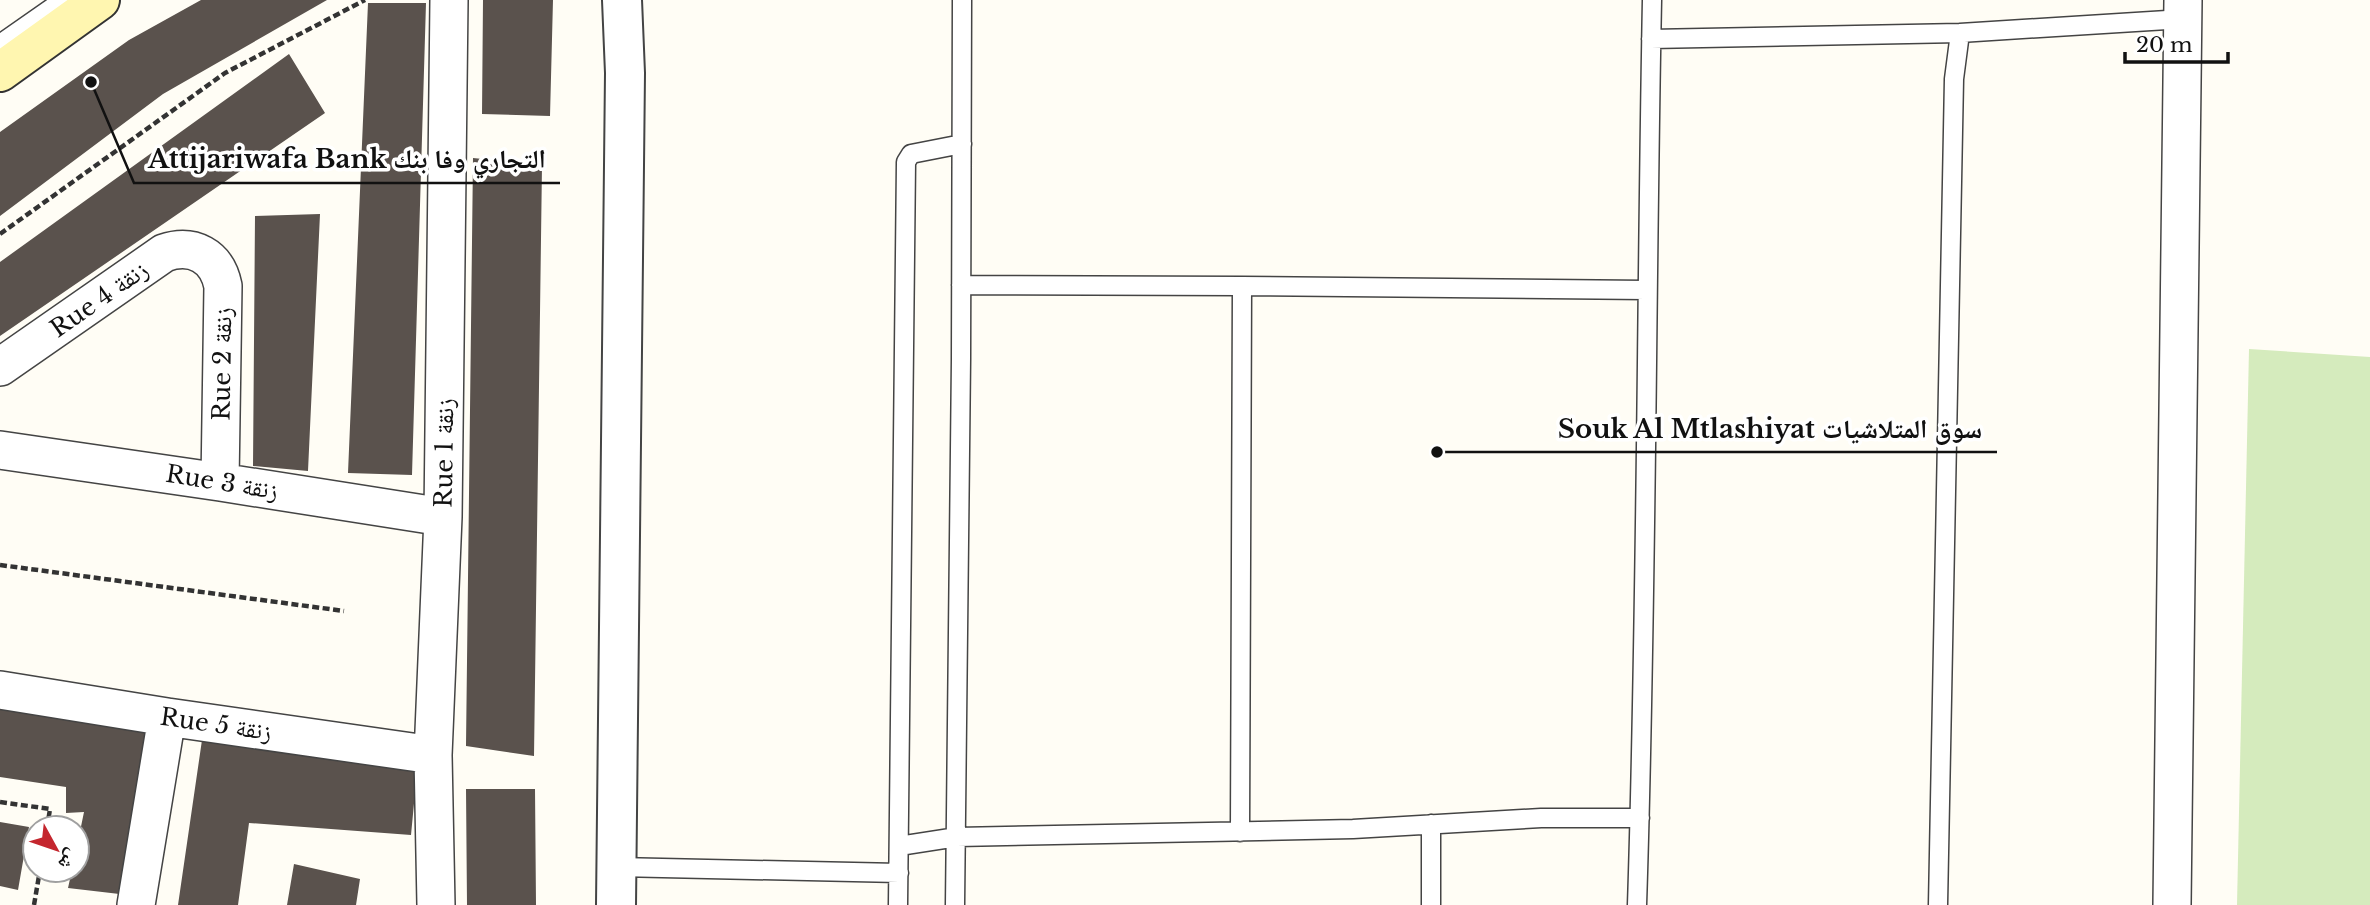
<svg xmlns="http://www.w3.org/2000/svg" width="2370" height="905" viewBox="0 0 2370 905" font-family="'Libre Baskerville','Noto Naskh Arabic',serif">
<rect width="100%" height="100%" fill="#fffdf5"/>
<path fill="#d5ebbd" d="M2249 349 2370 357V905H2237Z"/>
<path fill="#5a524d" d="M201 0H327L163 94 0 216V132L129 40Z
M483 0H553L550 116 482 114Z
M368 3H426L412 475 348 473Z
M289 54 325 113 0 336V262Z
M473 158 542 165 534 756 466 746Z
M320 214 308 471 253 466 255 216Z
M0 706 147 724 128 895 68 888 72 870H77V846L84 812 66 813V787L0 777Z
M202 740 417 772 411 835 249 823 238 905H178Z
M466 789H535L536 905H467Z
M0 822 29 827 18 890 0 886Z
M294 864 360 879 356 905H287Z"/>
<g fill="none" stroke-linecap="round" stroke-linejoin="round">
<defs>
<path id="service" d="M1960 33 2183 19
M1651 39 1960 33 1954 79 1938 905
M0 44 63 0
M961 285 1242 286 1646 290
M1431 824V905
M1240 832 1242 286
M899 846 957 837 1353 829 1541 818H1640
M617 867 899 873
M898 905 906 162 911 154 962 144
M955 905 961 359 962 0
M1637 905C1647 603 1646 302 1652 0"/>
<path id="minor" d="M0 367 164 253C193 243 217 256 223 286L220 482
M0 450 220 482 443 517
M0 690 167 717 433 755
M136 905 167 717
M436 905 433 755 443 517 449 0
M2172 905 2183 0"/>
<path id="tertiary" d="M616 905 625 73 622 0"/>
<path id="secondary" d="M0 72 100 0"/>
</defs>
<use href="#service" stroke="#444" stroke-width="21"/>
<use href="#minor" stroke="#444" stroke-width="40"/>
<use href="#tertiary" stroke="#444" stroke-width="42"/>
<use href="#secondary" stroke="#333" stroke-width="42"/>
<path stroke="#333" stroke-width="4.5" stroke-dasharray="7 3.5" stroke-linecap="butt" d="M0 234 225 73 365 0
M0 565 344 611
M0 802 50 809 47 828
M34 905 40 870"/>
<use href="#service" stroke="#fff" stroke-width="18"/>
<use href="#minor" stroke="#fff" stroke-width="37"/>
<use href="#tertiary" stroke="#fff" stroke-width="38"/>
<use href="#secondary" stroke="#fff6b0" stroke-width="38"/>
</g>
<g text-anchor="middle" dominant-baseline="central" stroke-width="7" stroke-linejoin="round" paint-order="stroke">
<g font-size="24" fill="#111" stroke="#fff">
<text transform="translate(99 299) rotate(-35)">Rue 4 زنقة</text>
<text transform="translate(222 364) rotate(-89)">Rue 2 زنقة</text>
<text transform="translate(444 453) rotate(-89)">Rue 1 زنقة</text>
<text transform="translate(222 482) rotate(9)">Rue 3 زنقة</text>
<text transform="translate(216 724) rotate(8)">Rue 5 زنقة</text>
</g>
</g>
<path fill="none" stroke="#111" stroke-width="2.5" d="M91 82L134 183H560M1437 452L1543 452H1997"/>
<g fill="#111" stroke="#fff" stroke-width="2.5">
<circle cx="91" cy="82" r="7"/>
<circle cx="1437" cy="452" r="7"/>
</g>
<g font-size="26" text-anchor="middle" font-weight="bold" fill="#111" stroke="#fff" stroke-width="7" stroke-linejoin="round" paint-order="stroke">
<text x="347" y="168">Attijariwafa Bank التجاري وفا بنك</text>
<text x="1770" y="438">Souk Al Mtlashiyat سوق المتلاشيات</text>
</g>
<g transform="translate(56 849) rotate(130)"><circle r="33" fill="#ffffff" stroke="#a0a0a0" stroke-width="2"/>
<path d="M0-5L12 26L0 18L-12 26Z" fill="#c4262e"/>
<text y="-10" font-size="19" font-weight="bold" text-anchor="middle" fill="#111111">ش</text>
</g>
<path d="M2125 52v10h103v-10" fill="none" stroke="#111111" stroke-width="3.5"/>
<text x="2136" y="52" font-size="21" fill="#111111" stroke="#ffffff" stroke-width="5" paint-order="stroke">20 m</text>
</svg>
